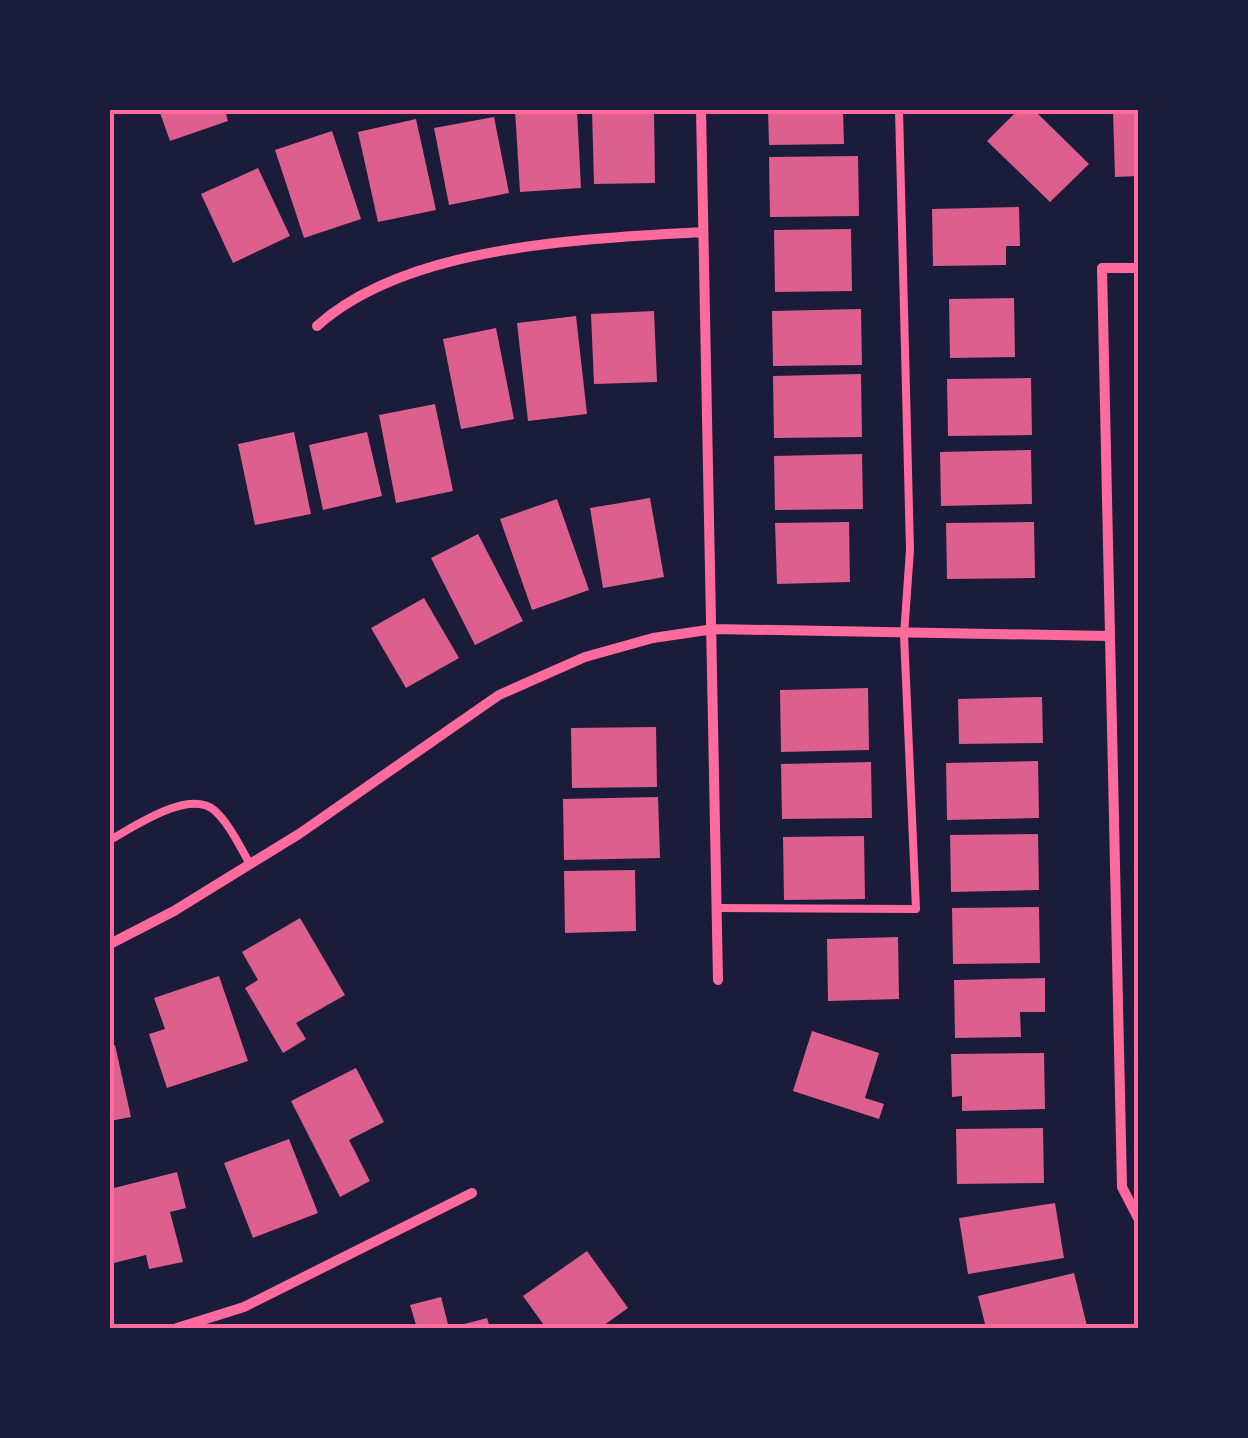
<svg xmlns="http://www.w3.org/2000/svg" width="1248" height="1438" viewBox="0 0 1248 1438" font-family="'Work Sans',sans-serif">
<rect width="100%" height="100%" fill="#1b1b3a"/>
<path fill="#dd5f8e" d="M159 110H225L228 121 170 141Z
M515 110H577L581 188 520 192Z
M592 110H654L655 183 594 184Z
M768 110H843L844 144 769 145Z
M1018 110H1034L1089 164 1050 202 987 141Z
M1113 110H1138V176L1115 177Z
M494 117 509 193 449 205 434 128Z
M416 119 436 210 378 222 358 132Z
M332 131 361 219 304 238 275 150Z
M858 156 859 216 770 217 769 157Z
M258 168 290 236 233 263 201 194Z
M1019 207 1020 246H1006V265L933 266 932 209Z
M851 229 852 291 775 292 774 230Z
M1014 298 1015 357 950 358 949 299Z
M861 309 862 365 773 366 772 311Z
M654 311 657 382 594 384 591 314Z
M576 316 587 414 528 421 517 323Z
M496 328 514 419 461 429 443 339Z
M861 374 862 437 774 438 773 376Z
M1031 378 1032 435 948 436 947 379Z
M435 404 453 491 396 503 379 415Z
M294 432 311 514 255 525 238 444Z
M367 432 382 496 323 510 309 445Z
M1031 450 1032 504 941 506 940 452Z
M862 454 863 509 775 510 774 456Z
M650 498 664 577 603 588 590 508Z
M557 499 589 590 532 610 500 519Z
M849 522 850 582 777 584 775 523Z
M1034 522 1035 578 947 579 946 523Z
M478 534 523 621 475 645 431 558Z
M424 598 459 658 406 688 371 628Z
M868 688 869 750 781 752 780 690Z
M1042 697 1043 743 959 744 958 699Z
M656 727 657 787 572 788 571 728Z
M1038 761 1039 818 947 820 946 763Z
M871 762 872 818 782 819 781 764Z
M658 797 660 858 564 860 563 799Z
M1038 834 1039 890 951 892 950 835Z
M864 836 865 899 784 900 783 837Z
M635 870 636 931 565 933 564 871Z
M1039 907 1040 963 953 964 952 908Z
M300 918 345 995 296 1023 306 1039 283 1053 245 988 258 980 242 952Z
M898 937 899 999 828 1001 827 939Z
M219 976 248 1061 167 1088 149 1034 165 1029 154 998Z
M1045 978V1012H1020L1021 1037 955 1038 954 980Z
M812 1031 879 1053 865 1098 884 1104 879 1119 793 1091Z
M115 1045 131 1117 110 1121V1046Z
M1044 1053 1045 1109 962 1111V1096L952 1097 951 1054Z
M356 1068 384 1122 349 1140 370 1181 340 1197 291 1101Z
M1043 1128 1044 1183 957 1184 956 1129Z
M289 1139 318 1213 253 1238 224 1163Z
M177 1172 186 1208 170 1212 183 1262 149 1269 146 1255 114 1263 110 1245V1189Z
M1055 1203 1064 1258 968 1274 959 1218Z
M587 1251 628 1308 600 1328H546L523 1296Z
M1074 1273 1087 1326 986 1328 978 1296Z
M441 1297 449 1328H417L410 1305Z
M487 1318 490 1328H453V1327Z"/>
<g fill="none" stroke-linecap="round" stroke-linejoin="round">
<path stroke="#ff6b9d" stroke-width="8" d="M110 840C134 827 188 789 214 810 229 823 240 847 250 864
M717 908 916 909 904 635 910 550 899 110"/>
<path stroke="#ff6b9d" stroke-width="10" d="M701 110 718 980
M1138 268H1102L1122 1187 1138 1218
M317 326C408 244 586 239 703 232
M110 944 174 911 299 834 499 695 585 657 653 638 714 629 1109 636
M177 1328 244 1307 472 1193"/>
</g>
<rect width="1248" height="1438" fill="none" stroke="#1b1b3a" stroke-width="225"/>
<rect x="112" y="112" width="1024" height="1214" fill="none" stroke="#ff6b9d" stroke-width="4"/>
</svg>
